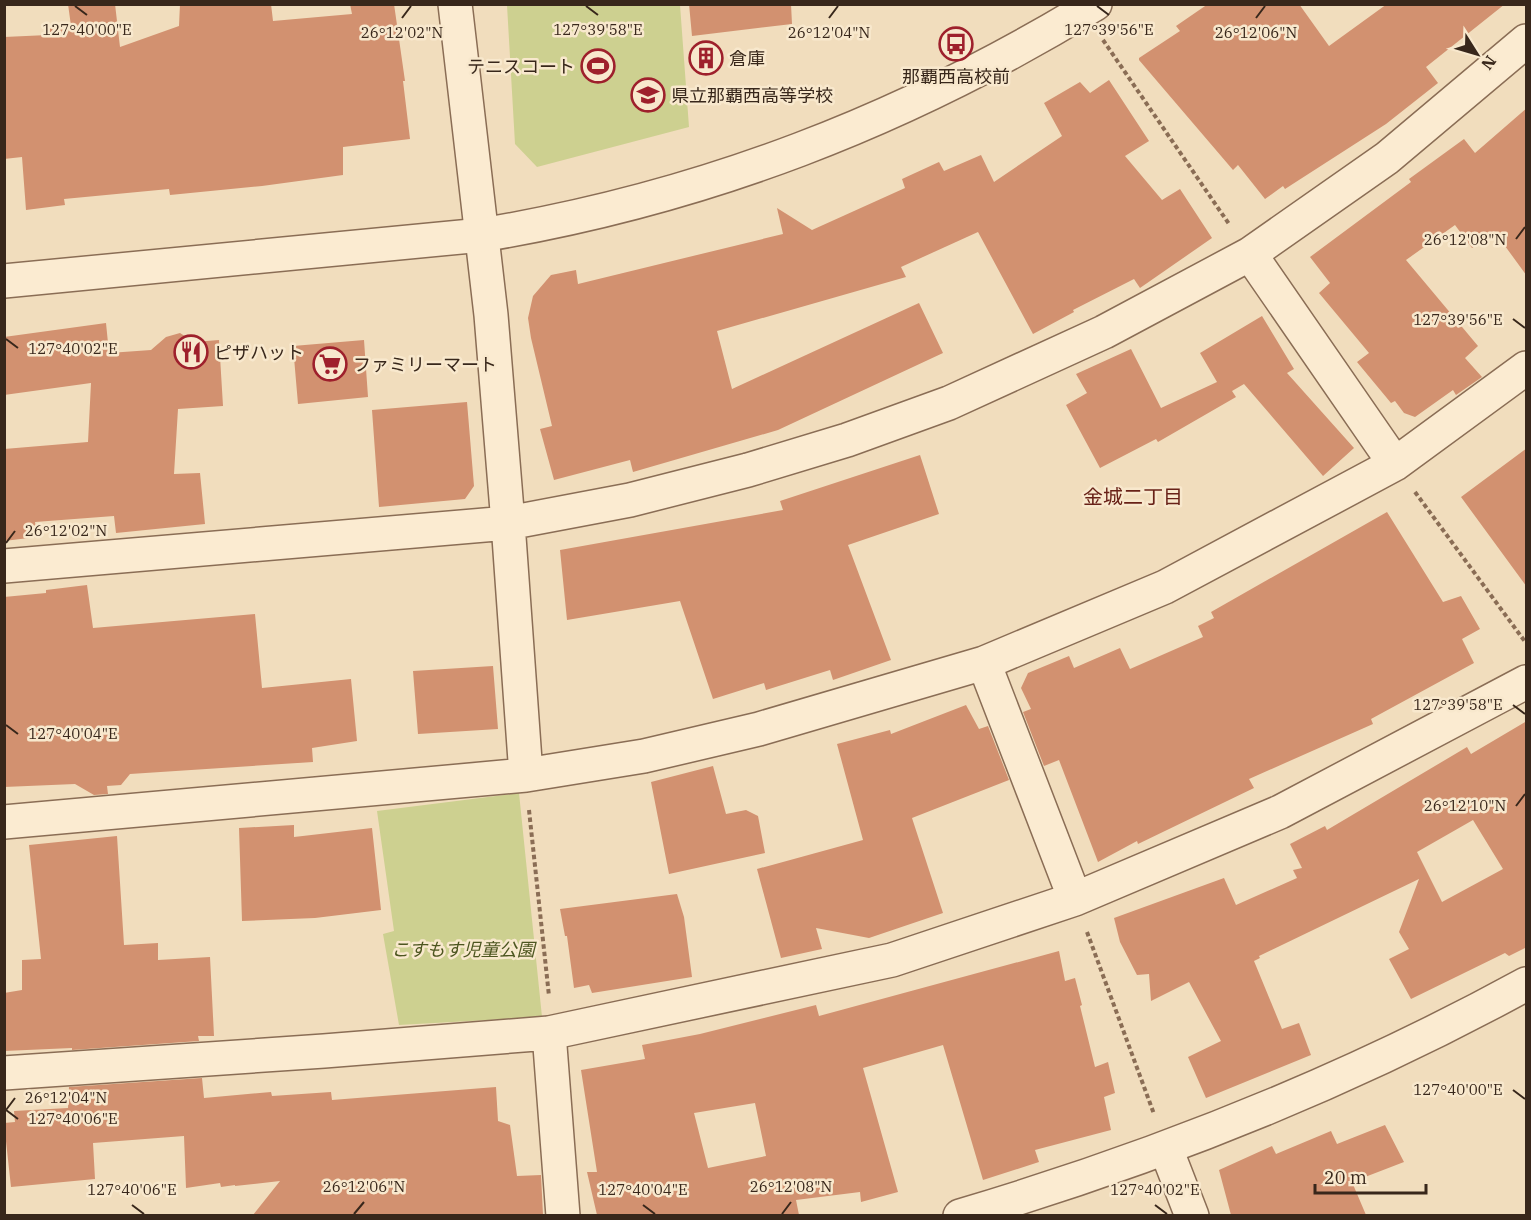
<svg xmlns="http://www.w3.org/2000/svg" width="1531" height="1220" viewBox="0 0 1531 1220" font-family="'IBM Plex Serif','Noto Sans JP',serif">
<rect width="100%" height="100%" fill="#f1ddbd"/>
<path fill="#cdd090" d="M507 5H680L689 127 537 167 515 144Z
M519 793 542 1017 399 1025 383 934 394 931 377 811Z"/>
<path fill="#d29170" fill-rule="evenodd" d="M68 4H115L120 47 179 26 180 4H271L273 21 352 14 350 4H394L405 81H403L410 139 343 147V175L262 186 170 195 169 189 64 199 65 205 26 210 22 157 4 159V37L48 35 47 29 71 26Z
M689 4H791L792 24 692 36Z
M1208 4H1299L1329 46 1387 4H1505L1426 67 1438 83 1386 124 1285 189 1283 186 1265 199 1238 165 1233 170 1139 60V58L1180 31 1176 26Z
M1109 80 1149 141 1125 156 1162 200 1180 189 1212 238 1140 288 1134 279 1073 310 1074 312 1033 334 978 232 901 267 906 277 717 331 732 389 919 303 943 353 778 430 633 472 630 460 554 480 540 429 552 426 531 338 528 318 533 296 551 275 576 270 578 284 783 234 777 208 812 230 905 188 902 179 939 162 944 171 981 155 994 182 1062 136 1044 103 1080 82 1090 93Z
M1527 108V276L1494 231 1472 248 1455 225 1406 260 1478 346 1465 358 1482 377 1456 395 1453 390 1415 417 1404 413 1395 401 1391 403 1357 362 1369 353 1319 293 1330 283 1310 257 1411 182 1409 179 1464 139 1475 153Z
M1262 316 1294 369 1287 373 1354 448 1323 476 1244 384 1232 391 1236 397 1158 442 1156 439 1100 468 1066 405 1087 393 1076 374 1131 349 1161 408 1217 382 1200 353Z
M106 323 109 353 151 350 166 337 180 333 194 342 219 340 223 406 178 409 174 474 200 473 205 524 116 533 114 516 35 522 37 537 4 541V449L88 442 91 383 4 395V337Z
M364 340 368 397 298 404 293 346Z
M467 402 474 486 465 499 379 507 372 410Z
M1527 448V587L1461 497Z
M920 455 939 514 848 545 891 660 833 680 830 670 766 690 764 683 713 699 680 601 567 620 560 550 783 510 780 501Z
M1387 512 1443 602 1461 596 1480 629 1462 639 1474 663 1371 719 1373 724 1249 779 1254 788 1138 844 1137 841 1098 862 1059 760 1044 766 1023 712 1031 709 1021 688 1028 673 1069 656 1074 668 1120 648 1130 669 1203 637 1198 626 1214 618 1211 612Z
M87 585 93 628 255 614 262 688 351 679 357 741 312 748 313 762 130 774 121 785 107 786 108 794 94 795 75 784 4 787V597L46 593V590Z
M493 666 498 729 418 734 413 671Z
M966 705 979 729 988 726 1009 780 912 818 943 913 869 938 816 928 822 949 781 958 757 869 863 840 837 744 890 730 891 734Z
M1527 721V947L1509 956 1505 953 1411 999 1389 959 1409 949 1399 932 1419 879 1259 956 1260 958 1254 961 1282 1029 1299 1023 1311 1055 1206 1098 1188 1057 1221 1041 1189 982 1151 1001 1149 974 1137 975 1120 942 1114 918 1224 878 1236 905 1297 878 1293 870 1302 868 1290 844 1325 826 1327 830 1467 747 1471 754ZM1473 820 1503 869 1442 902 1417 852Z
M713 766 726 814 746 810 758 816 765 853 669 874 651 782Z
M294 825V837L372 828 381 910 315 918 242 921 239 828Z
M117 836 124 945 158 943V960L210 957 214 1036H198L199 1041 72 1050V1048L4 1051V993L22 990V960L41 959 29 845Z
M677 894 684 917 692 977 592 993 589 985 574 988 567 936H565L560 909Z
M1059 951 1065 981 1075 978 1082 1005 1080 1006 1095 1067 1108 1062 1115 1093 1104 1097 1111 1130 1035 1150 1039 1162 983 1180 943 1045 863 1068 898 1192 861 1202 860 1192 796 1200 799 1215H597L587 1172H597L581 1070 645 1059 642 1045 700 1034 816 1005 819 1016ZM755 1103 766 1156 708 1168 694 1113Z
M202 1078 204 1098 271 1092 272 1096 331 1092 332 1100 496 1087 498 1121 510 1125 517 1176 541 1175 543 1215H253L280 1181 235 1186V1185L221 1187 220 1183 186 1188 184 1136 93 1143 95 1179 11 1187 4 1123 15 1122 14 1111 68 1108 69 1087Z
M1385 1125 1404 1162 1352 1182 1366 1215H1231L1219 1170 1272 1146 1276 1154 1331 1131 1337 1144Z"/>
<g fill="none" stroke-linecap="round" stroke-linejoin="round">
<defs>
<path id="minor" d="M455 4 491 315 508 523 526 775
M1250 254 1395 464
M4 566 508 523 630 500 748 470 847 440 949 403 1104 332 1250 254 1387 158 1526 41
M984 663 1075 899
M4 822 526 775 644 756 759 729 984 663 1165 587 1395 464 1526 368
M549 1033 563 1216
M4 1073 324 1051 549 1033 892 960 1075 899 1280 812 1526 682
M1166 1149 1192 1216"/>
<path id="tertiary" d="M4 281 482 235C704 198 903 121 1095 4
M960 1216C1156 1158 1347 1082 1526 984"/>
</defs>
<use href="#minor" stroke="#8a6d55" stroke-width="36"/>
<use href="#tertiary" stroke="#8a6d55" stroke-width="36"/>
<path stroke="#8a6d55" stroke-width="4" stroke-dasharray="4.5 3" stroke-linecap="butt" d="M1103 40 1229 224
M1415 492 1526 643
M529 810 549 996
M1087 932 1154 1114"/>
<use href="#minor" stroke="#fbebd1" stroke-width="33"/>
<use href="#tertiary" stroke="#fbebd1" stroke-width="33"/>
</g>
<path fill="none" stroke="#38271b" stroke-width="2" d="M75 6 87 15M586 6 598 15M1097 6 1109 15M402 18 411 6M829 18 838 6M1256 18 1265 6M1516 239 1525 227M1513 319 1525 328M6 339 18 348M6 543 15 531M1513 705 1525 714M6 725 18 734M1516 806 1525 794M1513 1090 1525 1099M6 1110 18 1119M6 1110 15 1098M132 1205 144 1214M643 1205 655 1214M1155 1205 1167 1214M354 1214 364 1202M782 1214 791 1202"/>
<defs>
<symbol id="bus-ring" viewBox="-11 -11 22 22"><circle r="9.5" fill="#f8e8cd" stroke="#9e202c" stroke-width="1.5"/><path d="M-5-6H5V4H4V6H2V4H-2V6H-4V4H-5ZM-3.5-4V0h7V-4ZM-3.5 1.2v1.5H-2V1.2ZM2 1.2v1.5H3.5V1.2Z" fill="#9e202c"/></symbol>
<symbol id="building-ring" viewBox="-11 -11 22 22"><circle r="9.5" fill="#f8e8cd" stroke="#9e202c" stroke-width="1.5"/><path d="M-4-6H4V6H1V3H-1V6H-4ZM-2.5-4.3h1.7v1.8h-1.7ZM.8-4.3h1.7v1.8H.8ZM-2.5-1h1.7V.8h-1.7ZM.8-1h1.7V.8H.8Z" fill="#9e202c"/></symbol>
<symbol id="stadium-ring" viewBox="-11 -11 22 22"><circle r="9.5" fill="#f8e8cd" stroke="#9e202c" stroke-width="1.5"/><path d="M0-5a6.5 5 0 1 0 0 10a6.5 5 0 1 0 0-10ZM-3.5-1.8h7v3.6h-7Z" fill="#9e202c"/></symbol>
<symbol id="school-ring" viewBox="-11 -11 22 22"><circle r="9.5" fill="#f8e8cd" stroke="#9e202c" stroke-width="1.5"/><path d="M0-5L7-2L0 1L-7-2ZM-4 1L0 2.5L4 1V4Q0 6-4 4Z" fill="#9e202c"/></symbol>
<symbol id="restaurant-ring" viewBox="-11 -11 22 22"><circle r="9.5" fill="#f8e8cd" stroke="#9e202c" stroke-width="1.5"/><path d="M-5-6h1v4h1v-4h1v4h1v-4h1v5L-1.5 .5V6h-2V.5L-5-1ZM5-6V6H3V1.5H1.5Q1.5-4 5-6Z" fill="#9e202c"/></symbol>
<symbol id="supermarket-ring" viewBox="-11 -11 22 22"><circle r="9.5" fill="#f8e8cd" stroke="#9e202c" stroke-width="1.5"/><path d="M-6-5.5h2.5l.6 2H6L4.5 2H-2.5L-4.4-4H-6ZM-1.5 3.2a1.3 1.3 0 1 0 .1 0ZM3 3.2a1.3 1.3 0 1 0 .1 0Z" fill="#9e202c"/></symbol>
</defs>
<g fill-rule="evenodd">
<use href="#bus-ring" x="937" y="25" width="38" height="38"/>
<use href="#building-ring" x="687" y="39" width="38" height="38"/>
<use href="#stadium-ring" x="579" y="47" width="38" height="38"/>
<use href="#school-ring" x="629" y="76" width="38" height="38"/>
<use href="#restaurant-ring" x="172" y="333" width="38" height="38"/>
<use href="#supermarket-ring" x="311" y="345" width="38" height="38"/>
</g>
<g text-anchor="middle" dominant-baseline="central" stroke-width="5" stroke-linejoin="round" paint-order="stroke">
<g font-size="18" fill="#38271b" stroke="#f8e8cd" text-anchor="start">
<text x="729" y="58">倉庫</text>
<text x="575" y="66" text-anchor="end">テニスコート</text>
<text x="956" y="76" text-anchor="middle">那覇西高校前</text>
<text x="671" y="95">県立那覇西高等学校</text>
<text x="214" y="352">ピザハット</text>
<text x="353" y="364">ファミリーマート</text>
</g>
<g font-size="18" font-style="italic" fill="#4d5620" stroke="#f8e8cd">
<text x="463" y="949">こすもす児童公園</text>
</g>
<g font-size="20" fill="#682117" stroke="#f8e8cd">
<text x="1133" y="496">金城二丁目</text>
</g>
</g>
<g font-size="15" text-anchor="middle" fill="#38271b" stroke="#f8e8cd" stroke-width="5" stroke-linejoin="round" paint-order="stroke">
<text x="598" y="35">127°39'58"E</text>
<text x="1109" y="35">127°39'56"E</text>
<text x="87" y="35">127°40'00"E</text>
<text x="402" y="38">26°12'02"N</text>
<text x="829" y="38">26°12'04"N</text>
<text x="1256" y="38">26°12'06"N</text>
<text x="1465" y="245">26°12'08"N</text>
<text x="1458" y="325">127°39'56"E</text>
<text x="73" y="354">127°40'02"E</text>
<text x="66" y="536">26°12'02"N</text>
<text x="1458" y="710">127°39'58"E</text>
<text x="73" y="739">127°40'04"E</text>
<text x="1465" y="811">26°12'10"N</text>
<text x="1458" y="1095">127°40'00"E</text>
<text x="66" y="1103">26°12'04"N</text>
<text x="73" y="1124">127°40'06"E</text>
<text x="364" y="1192">26°12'06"N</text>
<text x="791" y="1192">26°12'08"N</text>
<text x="132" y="1195">127°40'06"E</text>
<text x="643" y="1195">127°40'04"E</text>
<text x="1155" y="1195">127°40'02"E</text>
</g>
<rect width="1531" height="1220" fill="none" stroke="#38271b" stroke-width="12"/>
<g transform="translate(1477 54) rotate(127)" stroke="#f8e8cd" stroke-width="4.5" paint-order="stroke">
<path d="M0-4.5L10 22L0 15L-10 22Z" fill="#38271b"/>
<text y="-9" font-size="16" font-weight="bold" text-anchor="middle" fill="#38271b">N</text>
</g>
<path d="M1315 1184v9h111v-9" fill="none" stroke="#38271b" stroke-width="3"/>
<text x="1324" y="1184" font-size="18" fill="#38271b" stroke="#f8e8cd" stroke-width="4.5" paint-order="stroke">20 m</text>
</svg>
